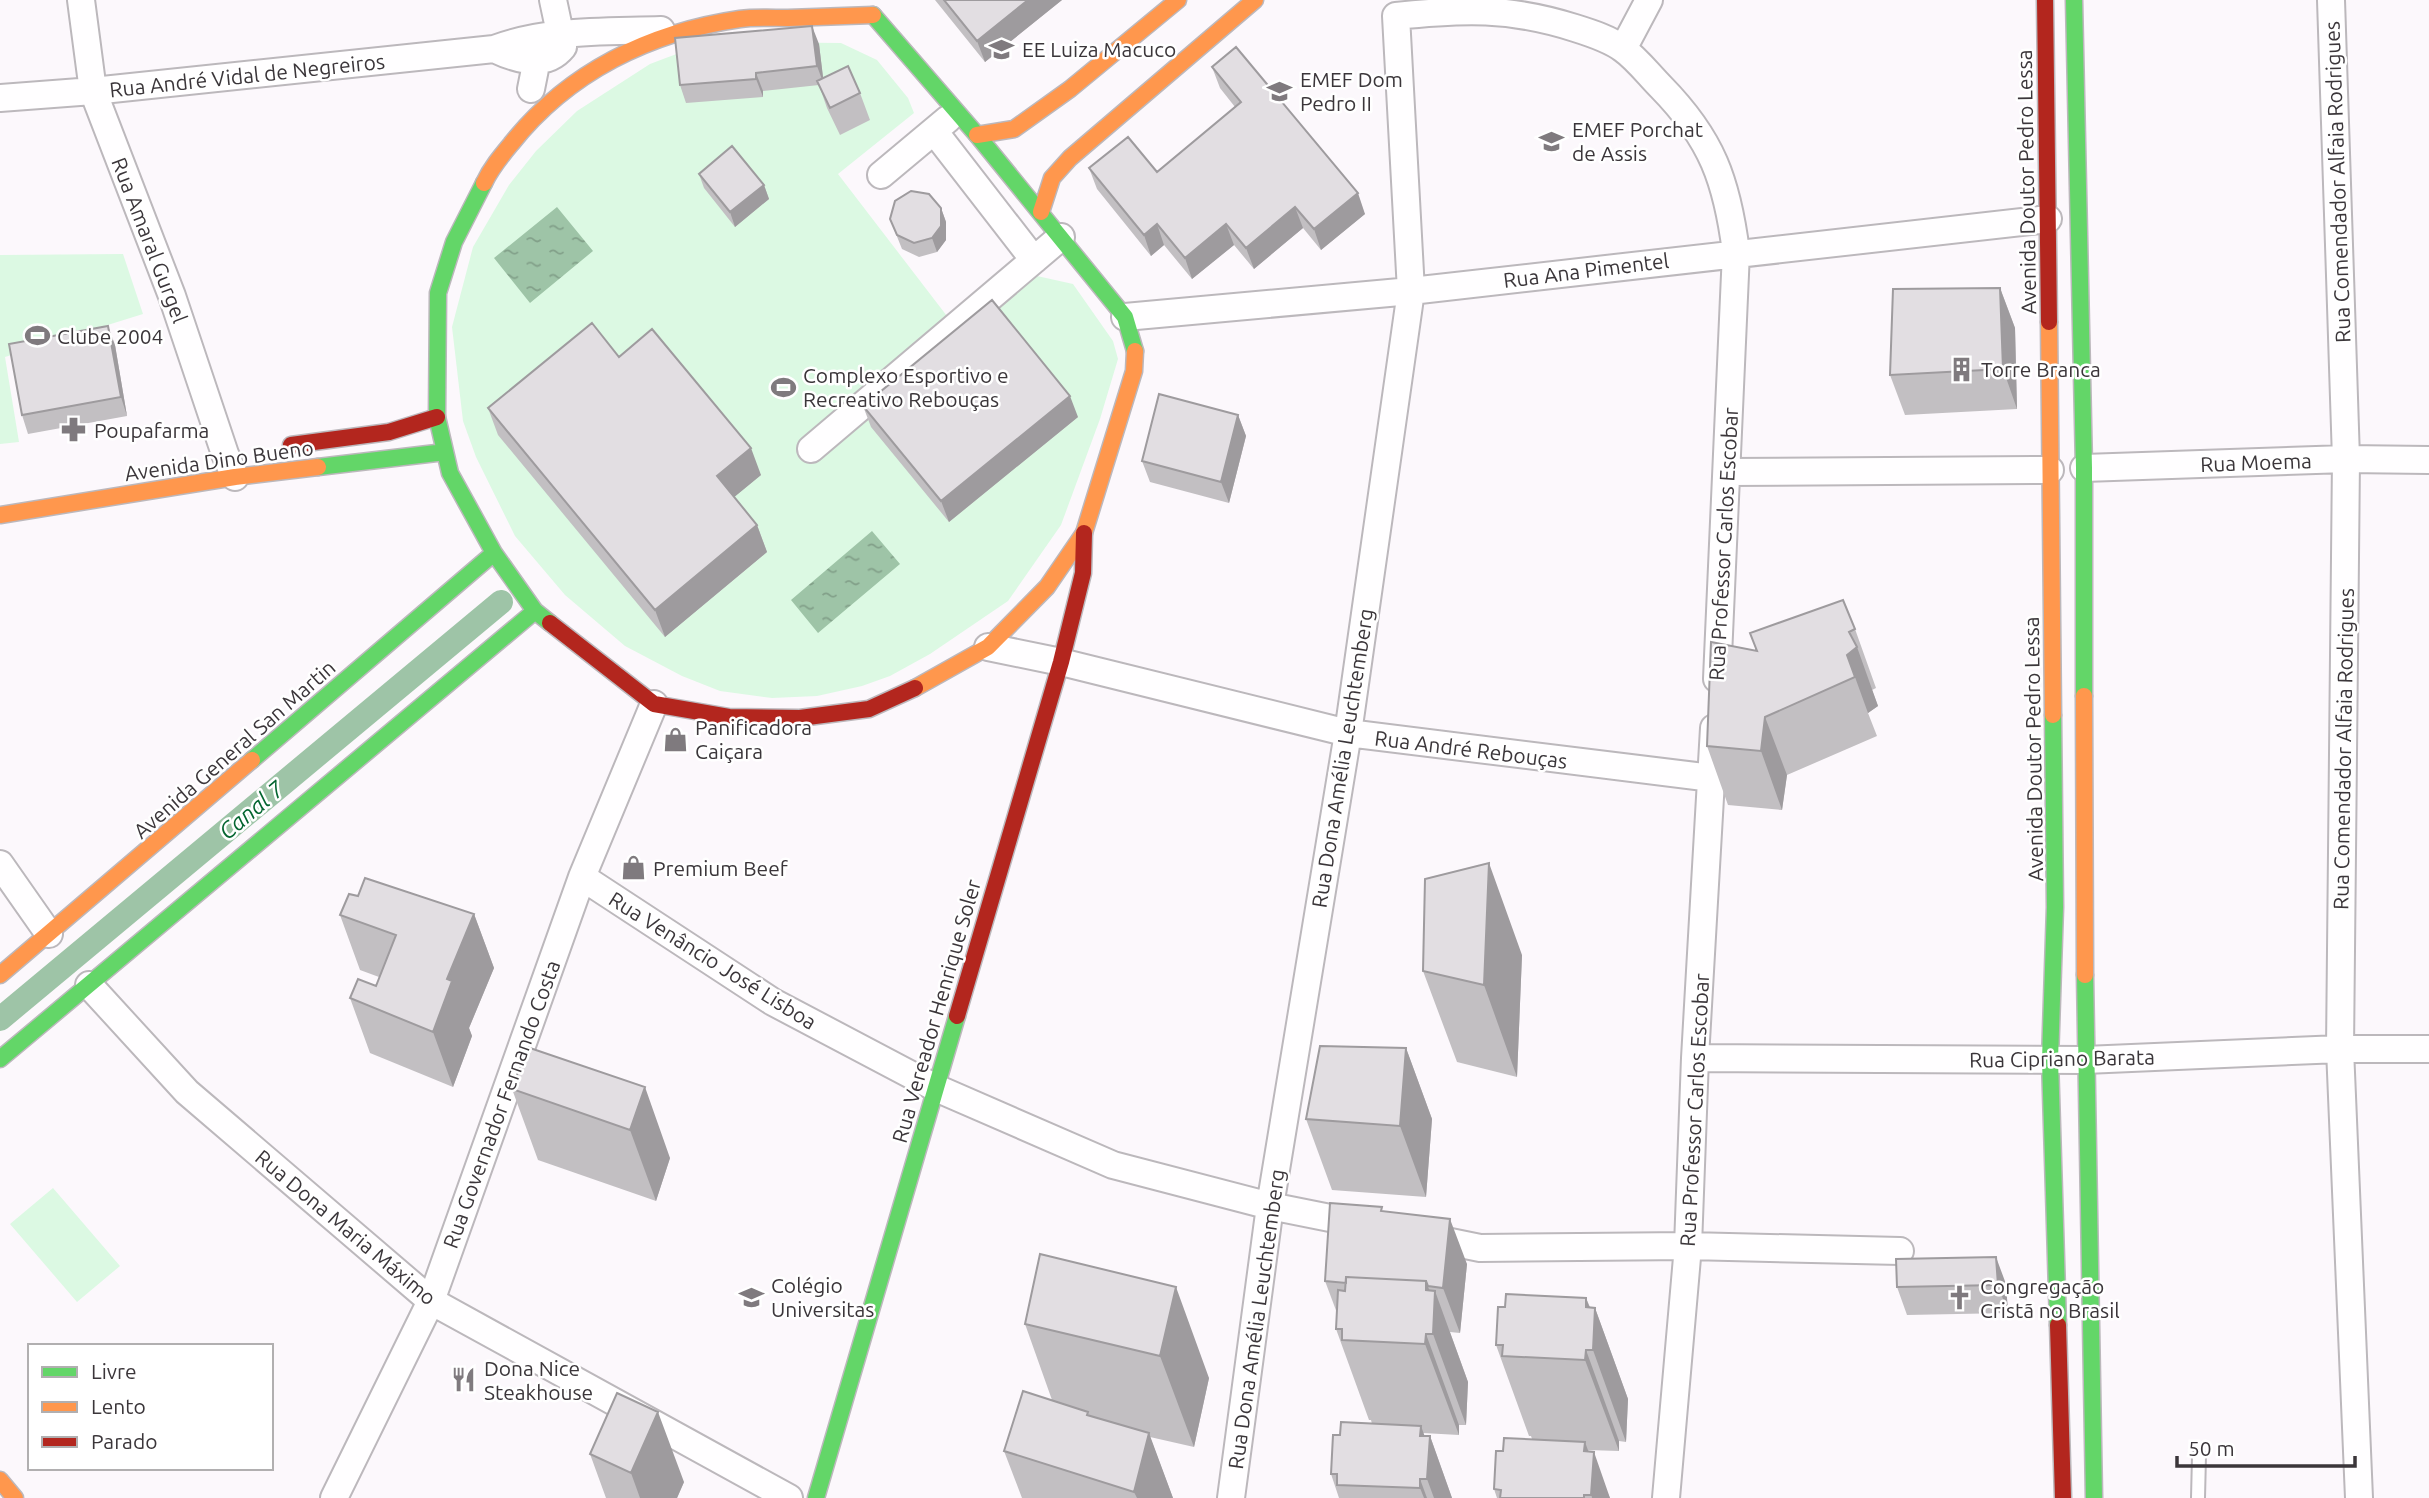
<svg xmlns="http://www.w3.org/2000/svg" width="2429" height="1498" viewBox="0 0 2429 1498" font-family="Ubuntu,sans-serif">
<defs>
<pattern id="water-ripples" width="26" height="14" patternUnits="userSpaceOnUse" patternTransform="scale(1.75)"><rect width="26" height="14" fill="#9ec4a7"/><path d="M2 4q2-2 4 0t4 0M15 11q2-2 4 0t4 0" fill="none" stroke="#82a089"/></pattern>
</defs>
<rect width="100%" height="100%" fill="#fcf8fc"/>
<path fill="#dcf9e3" d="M725 42 841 43 877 60 908 98 914 113 838 174 960 333 1037 276 1073 284 1113 341 1118 359 1100 419 1061 525 1008 601 930 654 890 676 862 686 817 696 772 698 720 691 682 676 625 646 565 595 515 536 476 457 463 421 452 327 473 247 509 185 536 151 577 111 650 64 687 50Z
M123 254 143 314 5 357 19 442 0 444V255Z
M53 1188 120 1266 77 1302 10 1224Z"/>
<path fill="url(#water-ripples)" d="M557 207 593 251 530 303 494 258Z
M872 531 900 564 818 633 791 600Z"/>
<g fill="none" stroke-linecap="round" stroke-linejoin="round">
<path stroke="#9ec4a7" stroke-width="24" d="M0 1019 501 602"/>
<defs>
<path id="lane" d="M2198 1498 2199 1456"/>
<path id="street" d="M81 0 93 91 172 296 225 454 235 477
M2331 0 2346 459 2340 1049 2359 1498
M1396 16C1463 9 1509 7 1575 28 1591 33 1610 39 1623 49 1637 59 1649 75 1661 87 1712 139 1727 181 1736 252L1717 679
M494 49C515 59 545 69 563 47L553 0
M1623 49 1649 0
M531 89 540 44
M0 98 93 91 494 49C549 29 603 32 661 30
M934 131 1034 260
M881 175 948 119
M1125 317 1411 291 2048 219
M811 449 1061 237
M2084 468 2346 459 2429 460
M1727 472 2050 470
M988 647 1061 662 1348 733 1712 778
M0 864 49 934
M582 877 773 1002 936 1088 1113 1165 1270 1206 1365 1225
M89 985 187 1092 431 1301 789 1498
M1695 1058 2085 1060 2340 1049H2429
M1426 1237 1480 1248 1688 1246 1900 1251
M334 1498 431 1301 582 877 654 704
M1231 1498 1270 1206 1348 733 1411 291 1396 16
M1666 1498 1688 1246 1695 1058 1714 728"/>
<path id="fast" d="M2074 0 2084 468V696
M873 15 977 135 1125 317 1135 351
M484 183 454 242 438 293 437 417 450 473 494 553 535 611 550 623
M318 467 445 452
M2053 715 2055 907 2050 1060 2058 1325
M252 760 494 553
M2085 975 2094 1498
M0 1059 535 611
M816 1498 957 1016"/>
<path id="slow" d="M977 135 1014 129 1070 89 1178 0
M484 183C491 168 501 156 511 144 568 72 650 32 740 19 755 17 772 18 788 18 816 17 845 16 873 15
M1041 212 1052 178 1070 158 1255 0
M2049 322 2053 715
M0 515 235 477 318 467
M915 688 988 647 1047 587 1084 533 1134 371 1135 351
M2084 696 2085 975
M0 975 252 760
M0 1480 15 1498"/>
<path id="jam" d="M2045 0 2049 322
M291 445 389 432 437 417
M550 623 654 704 729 717 800 718 869 709 915 688
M957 1016 1061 662 1083 573 1084 533
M2058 1325 2063 1498"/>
</defs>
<use href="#lane" stroke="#bcb8bc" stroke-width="16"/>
<use href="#street" stroke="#bcb8bc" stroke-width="30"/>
<use href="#fast" stroke="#bcb8bc" stroke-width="19"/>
<use href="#slow" stroke="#bcb8bc" stroke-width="19"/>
<use href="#jam" stroke="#bcb8bc" stroke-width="19"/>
<use href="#lane" stroke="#fffeff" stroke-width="12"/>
<use href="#street" stroke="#fffeff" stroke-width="26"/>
<use href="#fast" stroke="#63d668" stroke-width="16"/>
<use href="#slow" stroke="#ff974d" stroke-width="16"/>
<use href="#jam" stroke="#b3261e" stroke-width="16"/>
</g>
<path fill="#c2bfc2" d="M935 0H1062L985 62Z
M819 44 823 78 860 93 870 120 840 135 827 108 819 85 763 91V97L686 103 680 85Z
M1212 67 1365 214 1321 250 1303 228 1254 269 1234 245 1192 279 1164 245 1151 256 1097 189 1089 168 1157 172 1235 107 1220 88Z
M699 174 764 185 769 199 735 227 704 188Z
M941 208 946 222V240L937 252 919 257 902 249 890 219Z
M2000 288 2015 328 2017 409 1905 415 1890 375Z
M115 345 127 416 28 434 22 415Z
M619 357 761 475 734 497 757 525 767 552 665 637 498 435 488 408Z
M863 406 1078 417 949 522 871 427Z
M1238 415 1246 436 1229 503 1150 482 1142 461Z
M1855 629 1876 688 1872 690 1878 706 1868 713 1877 736 1787 775 1782 810 1728 805 1707 746 1756 650 1750 633Z
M474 914 494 968 469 1028 472 1036 453 1087 370 1053 350 998 376 986 379 977 360 970 340 915Z
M1522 955 1517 1077 1457 1062 1423 971Z
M527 1047 670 1158 656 1201 538 1160 512 1089Z
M1406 1048 1432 1119 1426 1197 1332 1190 1306 1119Z
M1383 1212 1467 1264 1460 1333 1450 1332 1468 1382 1466 1425H1459V1435L1423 1433 1424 1436H1430L1452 1498H1339L1331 1474 1340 1435 1372 1424 1371 1420H1369L1336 1329 1337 1313 1325 1281Z
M1040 1254 1209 1378 1194 1447 1150 1437 1173 1498H1022L1004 1451 1052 1400 1025 1324Z
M2006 1284 2008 1313 1907 1315 1897 1287Z
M1586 1298 1590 1307 1595 1308 1628 1399 1626 1442 1619 1441V1451L1588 1450 1610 1498H1497L1494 1489 1503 1451 1532 1439 1531 1436H1529L1496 1345 1505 1307Z
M590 1454 684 1482 677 1498H606Z"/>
<path fill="#9e9b9e" d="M1028 0H1062L985 62 977 41Z
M812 26 819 44 824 85 817 66Z
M756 73 763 91V97L756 79Z
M764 185 769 199 735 227 730 212Z
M1358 193 1365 214 1321 250 1314 229Z
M1295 207 1303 228 1254 269 1246 248Z
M941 208 946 222V240L937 252 932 238Z
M1157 224 1164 245 1151 256 1144 235Z
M1226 224 1234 245 1192 279 1185 258Z
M2000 288 2015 328 2017 409 2003 369Z
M108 326 115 345 127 416 121 397Z
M1070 396 1078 417 949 522 941 501Z
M1238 415 1246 436 1229 503 1221 482Z
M751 448 761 475 727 503 717 476Z
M757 525 767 552 665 637 655 610Z
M1857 647 1878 706 1868 713 1847 655Z
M1765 717 1787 775 1782 810 1761 751Z
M1489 863 1522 955 1517 1077 1484 985Z
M474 914 494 968 469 1028 472 1036 453 1087 433 1032 447 979Z
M1406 1048 1432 1119 1426 1197 1400 1126Z
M645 1087 670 1158 656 1201 630 1130Z
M1450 1219 1467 1264 1460 1333 1443 1288Z
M1996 1257 2006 1284 2008 1313 1998 1285Z
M1426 1281 1434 1303 1435 1291 1468 1382 1466 1425 1433 1334 1426 1290Z
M1176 1287 1209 1378 1194 1447 1160 1356Z
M1586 1298 1594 1319 1595 1308 1628 1399 1626 1442 1593 1350 1586 1307Z
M1426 1334 1459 1425V1435L1425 1344Z
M1586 1350 1619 1441V1451L1585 1360Z
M658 1412 684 1482 677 1498H640L631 1473Z
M1421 1426 1429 1448 1430 1436 1452 1498H1434L1427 1479 1420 1436Z
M1149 1433 1173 1498H1137L1134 1492Z
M1585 1442 1593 1464 1594 1452 1610 1498H1592L1584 1451Z
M1420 1479 1427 1498H1424L1420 1488Z"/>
<path fill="#e2dee2" stroke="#9e9b9e" stroke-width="2" d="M944 0H1028L977 41Z
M812 26 817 66 756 73V79L680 85 675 38Z
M1236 47 1358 193 1314 229 1295 207 1246 248 1226 224 1185 258 1157 224 1144 235 1089 168 1128 137 1157 172 1241 102 1212 67Z
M848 66 860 93 830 108 817 81Z
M732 146 764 185 730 212 699 174Z
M911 191 929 194 941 208V226L932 238 914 243 897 235 890 219 895 201Z
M2000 288 2003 369 1890 375 1893 289Z
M992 300 1070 396 941 501 863 406Z
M592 323 619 357 652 329 751 448 717 476 757 525 655 610 488 408Z
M108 326 121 397 22 415 9 344Z
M1159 394 1238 415 1221 482 1142 461Z
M1843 600 1855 629 1849 632 1857 647 1847 655 1855 677 1765 717 1761 751 1707 746 1711 642 1757 651 1750 633Z
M1489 863 1484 985 1423 971 1425 879Z
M365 878 474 914 447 979 452 981 433 1032 350 998 358 979 376 986 396 935 340 915 349 894 358 896Z
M1320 1046 1406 1048 1400 1126 1306 1119Z
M527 1047 645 1087 630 1130 512 1089Z
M1330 1203 1382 1207 1381 1211 1450 1219 1443 1288 1428 1286 1426 1281 1346 1277V1283L1325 1281Z
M1040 1254 1176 1287 1160 1356 1025 1324Z
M1996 1257 1998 1285 1897 1287 1896 1259Z
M1346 1277 1426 1281V1290L1435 1291 1433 1334H1426L1425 1344 1342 1340V1329H1336L1338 1290 1345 1291Z
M1506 1294 1586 1298V1307L1595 1308 1593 1350H1586L1585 1360 1502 1356 1503 1345H1496L1498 1307H1505Z
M1023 1391 1088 1412 1087 1415 1149 1433 1134 1492 1004 1451Z
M617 1393 658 1412 631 1473 590 1454Z
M1341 1422 1421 1426 1420 1436H1430L1427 1479H1420V1488L1337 1485V1474H1331L1333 1435H1340Z
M1504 1438 1585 1442 1584 1451 1594 1452 1591 1495H1584V1498H1500L1501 1490 1494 1489 1496 1451H1503Z"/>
<defs>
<symbol id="school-bare" viewBox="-9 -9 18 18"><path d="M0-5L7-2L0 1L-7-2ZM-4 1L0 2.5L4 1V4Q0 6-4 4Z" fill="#7f7a7e" stroke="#fff" stroke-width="2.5" paint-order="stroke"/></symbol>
<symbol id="stadium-bare" viewBox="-9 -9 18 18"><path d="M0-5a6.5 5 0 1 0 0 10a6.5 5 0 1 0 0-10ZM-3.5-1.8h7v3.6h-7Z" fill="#7f7a7e" stroke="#fff" stroke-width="2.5" paint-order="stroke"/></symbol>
<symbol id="building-bare" viewBox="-9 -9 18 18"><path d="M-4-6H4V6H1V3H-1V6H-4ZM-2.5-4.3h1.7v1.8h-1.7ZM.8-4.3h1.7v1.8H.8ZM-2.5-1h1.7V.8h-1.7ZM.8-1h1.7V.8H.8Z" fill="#7f7a7e" stroke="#fff" stroke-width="2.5" paint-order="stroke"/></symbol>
<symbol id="pharmacy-bare" viewBox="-9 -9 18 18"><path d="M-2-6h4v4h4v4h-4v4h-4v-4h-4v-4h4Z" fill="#7f7a7e" stroke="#fff" stroke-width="2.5" paint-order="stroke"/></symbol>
<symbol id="shop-bare" viewBox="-9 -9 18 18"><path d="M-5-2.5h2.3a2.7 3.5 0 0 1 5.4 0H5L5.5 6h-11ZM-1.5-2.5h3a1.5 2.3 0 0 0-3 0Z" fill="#7f7a7e" stroke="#fff" stroke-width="2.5" paint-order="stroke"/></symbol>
<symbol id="church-bare" viewBox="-9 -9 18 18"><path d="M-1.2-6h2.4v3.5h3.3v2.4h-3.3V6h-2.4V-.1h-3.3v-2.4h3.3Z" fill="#7f7a7e" stroke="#fff" stroke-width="2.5" paint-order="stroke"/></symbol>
<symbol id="restaurant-bare" viewBox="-9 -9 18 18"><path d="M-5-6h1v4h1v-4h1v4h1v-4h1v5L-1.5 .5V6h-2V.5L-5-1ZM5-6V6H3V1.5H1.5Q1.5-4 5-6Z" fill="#7f7a7e" stroke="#fff" stroke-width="2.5" paint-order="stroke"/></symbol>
</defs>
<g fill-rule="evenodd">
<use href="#school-bare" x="984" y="32" width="35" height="35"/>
<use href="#school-bare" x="1262" y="74" width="35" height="35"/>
<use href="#school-bare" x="1534" y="124" width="35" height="35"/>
<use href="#stadium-bare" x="20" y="318" width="35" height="35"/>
<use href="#building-bare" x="1944" y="352" width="35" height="35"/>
<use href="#stadium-bare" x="766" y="370" width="35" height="35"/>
<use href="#pharmacy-bare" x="56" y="412" width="35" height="35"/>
<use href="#shop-bare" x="658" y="722" width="35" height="35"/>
<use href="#shop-bare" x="616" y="850" width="35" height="35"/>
<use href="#school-bare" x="734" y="1280" width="35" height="35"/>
<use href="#church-bare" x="1942" y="1280" width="35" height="35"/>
<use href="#restaurant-bare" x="446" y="1362" width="35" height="35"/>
</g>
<g text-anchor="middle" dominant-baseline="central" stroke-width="5" stroke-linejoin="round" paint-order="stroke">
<g font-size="21" fill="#3b363a" stroke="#fff" text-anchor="start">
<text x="1022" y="49">EE Luiza Macuco</text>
<text x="1300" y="79">EMEF Dom<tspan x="1300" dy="24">Pedro II</tspan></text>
<text x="1572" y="129">EMEF Porchat<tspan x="1572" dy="24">de Assis</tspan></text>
<text x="57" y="336">Clube 2004</text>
<text x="1981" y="369">Torre Branca</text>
<text x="803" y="375">Complexo Esportivo e<tspan x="803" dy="24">Recreativo Rebouças</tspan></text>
<text x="94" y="430">Poupafarma</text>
<text x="695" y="727">Panificadora<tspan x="695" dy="24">Caiçara</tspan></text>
<text x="653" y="868">Premium Beef</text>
<text x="771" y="1285">Colégio<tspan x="771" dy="24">Universitas</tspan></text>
<text x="1980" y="1286">Congregação<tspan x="1980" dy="24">Cristã no Brasil</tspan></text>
<text x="484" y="1368">Dona Nice<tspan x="484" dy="24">Steakhouse</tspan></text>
</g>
<g font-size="21" fill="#3b363a" stroke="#fff">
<text transform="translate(247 75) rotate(-6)">Rua André Vidal de Negreiros</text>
<text transform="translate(2026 182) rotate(-91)">Avenida Doutor Pedro Lessa</text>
<text transform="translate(2337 182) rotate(-92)">Rua Comendador Alfaia Rodrigues</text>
<text transform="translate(150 240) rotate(69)">Rua Amaral Gurgel</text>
<text transform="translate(1586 270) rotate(-7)">Rua Ana Pimentel</text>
<text transform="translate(219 460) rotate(-8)">Avenida Dino Bueno</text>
<text transform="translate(2256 462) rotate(-2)">Rua Moema</text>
<text transform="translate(1723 544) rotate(-87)">Rua Professor Carlos Escobar</text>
<text transform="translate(234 749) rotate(-41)">Avenida General San Martin</text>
<text transform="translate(1471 749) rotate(7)">Rua André Rebouças</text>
<text transform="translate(2033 749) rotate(-91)">Avenida Doutor Pedro Lessa</text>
<text transform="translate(2343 749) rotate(-89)">Rua Comendador Alfaia Rodrigues</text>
<text transform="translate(1342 758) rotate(-81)">Rua Dona Amélia Leuchtemberg</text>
<text transform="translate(713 960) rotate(32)">Rua Venâncio José Lisboa</text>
<text transform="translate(936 1011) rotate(-74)">Rua Vereador Henrique Soler</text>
<text transform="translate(2062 1058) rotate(-1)">Rua Cipriano Barata</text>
<text transform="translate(501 1104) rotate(-70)">Rua Governador Fernando Costa</text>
<text transform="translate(1694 1110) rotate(-87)">Rua Professor Carlos Escobar</text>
<text transform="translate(346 1227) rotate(40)">Rua Dona Maria Máximo</text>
<text transform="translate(1256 1319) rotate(-82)">Rua Dona Amélia Leuchtemberg</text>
</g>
<g font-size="23" font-style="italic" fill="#046530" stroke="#fff">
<text transform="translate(251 810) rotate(-40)">Canal 7</text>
</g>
</g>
<rect x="28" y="1344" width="245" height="126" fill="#ffffff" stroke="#b1afb0" stroke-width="2"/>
<rect x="42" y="1367" width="35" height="10" fill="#63d668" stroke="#b1afb0" stroke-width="2"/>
<text x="91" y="1379" font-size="21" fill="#3b363a">Livre</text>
<rect x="42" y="1402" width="35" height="10" fill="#ff974d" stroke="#b1afb0" stroke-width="2"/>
<text x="91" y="1414" font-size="21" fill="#3b363a">Lento</text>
<rect x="42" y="1437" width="35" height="10" fill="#b3261e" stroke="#b1afb0" stroke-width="2"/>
<text x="91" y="1449" font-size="21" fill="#3b363a">Parado</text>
<path d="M2177 1456v10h178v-10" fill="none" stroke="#3b363a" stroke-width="3.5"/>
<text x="2188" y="1456" font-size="21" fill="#3b363a" stroke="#ffffff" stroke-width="5" paint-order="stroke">50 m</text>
</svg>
